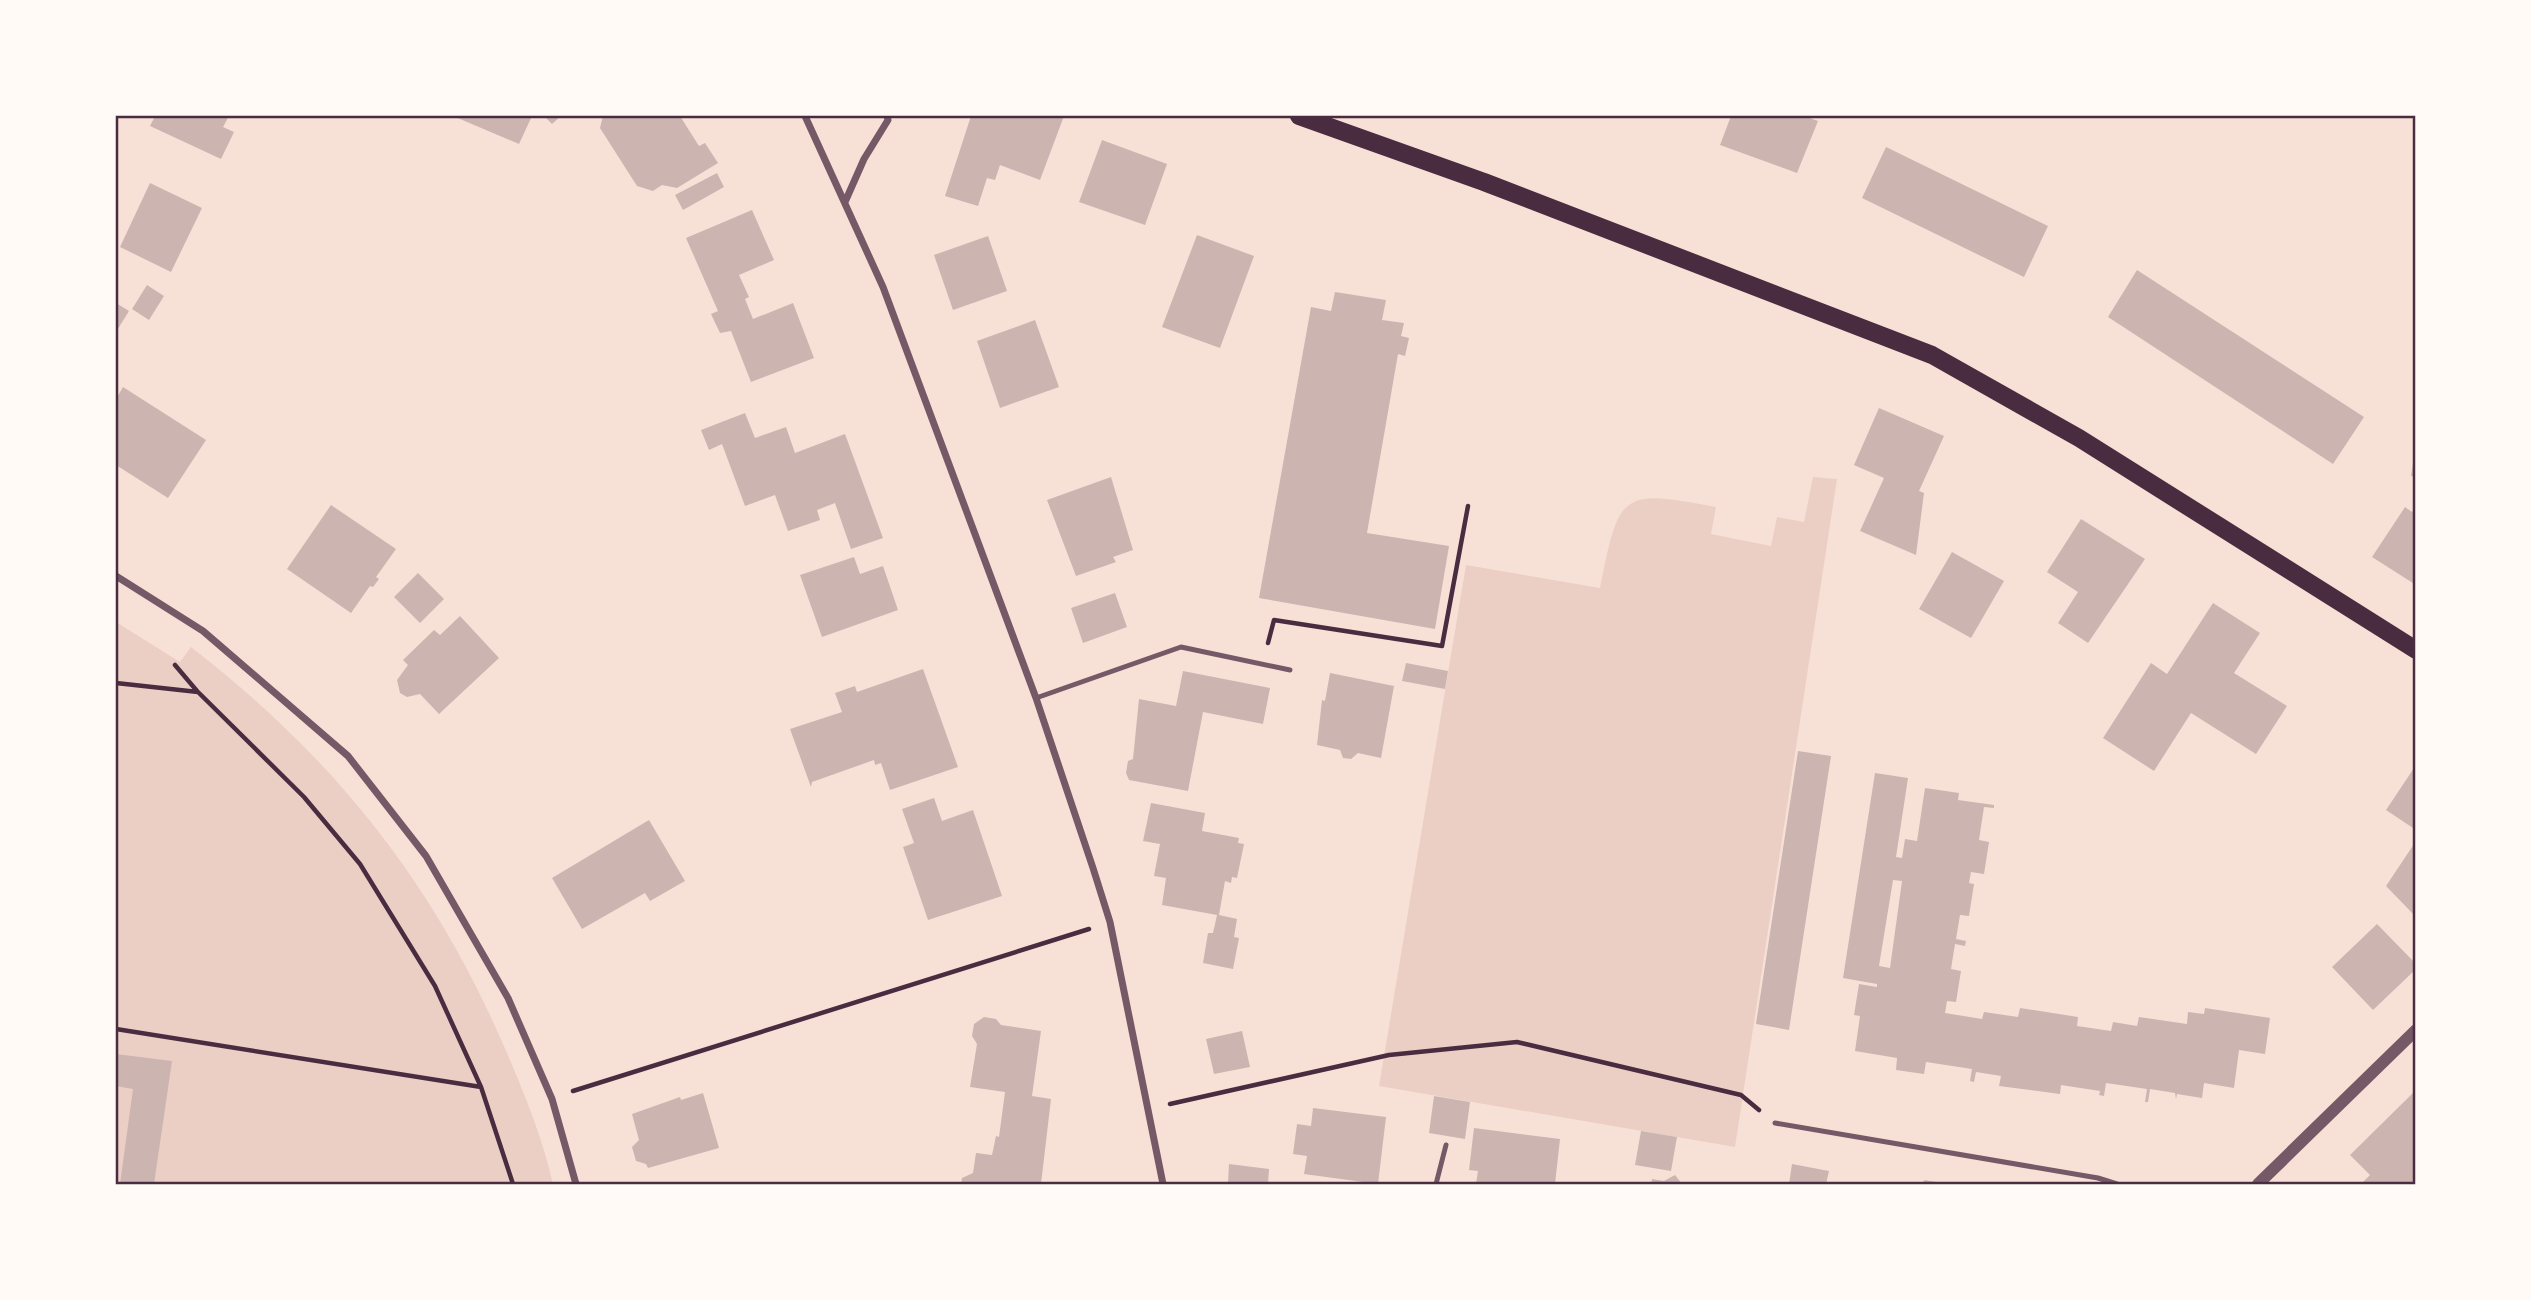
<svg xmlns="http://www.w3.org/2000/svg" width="2531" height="1300" viewBox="0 0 2531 1300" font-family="'Noto Sans',sans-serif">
<rect width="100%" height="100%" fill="#f7e1d7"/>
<path fill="#ebcfc5" d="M1813 477 1837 479 1735 1147 1379 1086 1466 565 1600 588C1619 493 1620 488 1716 507L1711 534 1771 546 1777 517 1804 522Z
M116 622 180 662 191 647C332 756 432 880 503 1044 523 1090 542 1136 553 1184H116Z"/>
<path fill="#ccb4b1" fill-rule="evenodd" d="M155 116H229L223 127 234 132 221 159 150 126Z
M453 116H532L519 144Z
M544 116H561L552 124Z
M603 116H680L699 146 705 143 718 163 677 188 662 185 653 191 637 186 600 128Z
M971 116H1064L1040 180 1000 165 995 180 987 178 978 206 945 196Z
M1731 116H1804L1818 121 1797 173 1720 145Z
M1102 140 1167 164 1145 225 1079 202Z
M1886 147 2048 226 2024 277 1862 198Z
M717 173 724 187 683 210 675 195Z
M150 183 202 208 171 272 120 247Z
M752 210 774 260 739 275 749 297 745 299 753 319 793 303 814 358 751 382 731 331 720 333 711 314 718 311 686 238Z
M1197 235 1254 256 1220 348 1162 327Z
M988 236 1007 291 953 310 934 255Z
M2137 270 2364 417 2333 464 2108 317Z
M147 285 164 296 149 320 132 309Z
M1335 292 1386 300 1382 320 1404 323 1401 336 1409 338 1405 356 1398 354 1367 533 1449 546 1435 629 1259 598 1311 307 1331 311Z
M116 303 129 311 116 332Z
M1035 320 1059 387 1000 408 977 341Z
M123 387 206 440 168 498 116 465V399Z
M1879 408 1944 436 1919 491 1924 493 1916 555 1860 531 1884 478 1854 465Z
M745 413 755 438 786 427 795 453 845 434 883 538 851 549 835 503 817 510 820 520 788 531 775 495 745 506 722 444 709 450 701 430Z
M2414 457H2416V477L2411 476Z
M1111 477 1133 550 1113 557 1116 562 1076 576 1047 500Z
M331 505 396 549 376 577 379 579 373 587 370 586 351 613 287 569Z
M2416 505V585L2372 557 2405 507 2412 512Z
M2081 519 2145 559 2088 643 2058 623 2078 592 2047 572Z
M1952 552 2004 581 1971 638 1919 609Z
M854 557 860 574 883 566 898 610 822 637 800 575Z
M418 573 444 599 420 623 394 597Z
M1115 593 1127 627 1083 643 1071 608Z
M2213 603 2260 633 2234 673 2287 706 2256 754 2191 713 2154 771 2103 738 2151 663 2167 674Z
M460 616 499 658 439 714 420 694 407 697 400 693 397 680 408 665 403 660 434 630 440 635Z
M1406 663 1448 671 1445 689 1402 681Z
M923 669 958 767 890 790 881 763 875 765 874 760 812 782 811 787 790 729 842 712 835 693 855 686 857 692Z
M1183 671 1270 688 1263 724 1203 712 1188 791 1129 780 1126 773 1128 761 1133 759 1139 699 1176 706Z
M1330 673 1394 686 1381 758 1358 753 1351 759 1343 758 1340 750 1317 745 1322 700 1325 701Z
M1798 751 1831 756 1789 1030 1756 1024Z
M2416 765V830L2386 810Z
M1875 773 1908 778 1896 857 1902 858 1905 839 1917 841 1925 788 1959 793 1958 800 1994 805V808L1984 807 1979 840 1989 842 1984 874 1971 872 1969 883 1974 884 1969 916 1960 915 1956 939 1966 941 1965 946 1955 944 1951 969 1961 971 1956 1002 1947 1001 1945 1013 1982 1019 1984 1012 2018 1017 2020 1008 2078 1017 2077 1026 2111 1031 2113 1022 2137 1026 2139 1017 2187 1024 2188 1012 2204 1014 2205 1008 2270 1018 2265 1054 2239 1050 2234 1088 2204 1083 2202 1098 2177 1094 2176 1099 2175 1093 2150 1089 2148 1102H2145L2147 1089 2106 1083 2104 1096 2099 1095 2100 1091 2061 1085 2060 1094 1999 1086 2001 1076 1976 1072 1974 1082 1970 1081 1972 1069 1926 1062 1924 1074 1896 1070 1897 1058 1855 1051 1860 1016 1854 1015 1859 984 1877 987V984L1843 978ZM1893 880 1902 881 1890 968 1879 966Z
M934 798 942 821 973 810 1002 896 928 920 903 847 914 843 902 809Z
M1151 803 1205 813 1202 831 1239 838 1238 843 1244 844 1237 878 1232 877 1231 883 1225 881 1219 915 1237 919 1234 937 1239 938 1233 969 1203 963 1208 933H1213L1217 915 1162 905 1166 878 1154 876 1160 844 1143 841Z
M649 820 685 881 650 901 645 893 582 929 552 878Z
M2416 841V917L2386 886Z
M2377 924 2416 964V969L2373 1010 2332 967Z
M984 1017 996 1019 1001 1025 1041 1031 1032 1096 1051 1099 1041 1184H961L962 1178 973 1173 976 1153 992 1155 996 1136 999 1137 1005 1092 970 1087 977 1044 972 1036 974 1024Z
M1242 1031 1250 1067 1214 1074 1206 1039Z
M116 1054 172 1061 154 1184H120L133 1089 116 1086Z
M2416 1090V1184H2361L2370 1175 2350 1155Z
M703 1093 719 1148 648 1168 646 1164 636 1161 632 1147 639 1140 632 1114 680 1097 681 1100Z
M1434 1096 1470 1102 1465 1139 1429 1133Z
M1313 1108 1386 1117 1378 1184 1304 1174 1307 1156 1293 1154 1297 1124 1311 1126Z
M1474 1128 1560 1139 1555 1184H1476L1478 1171 1469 1170Z
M1641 1131 1677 1137 1671 1171 1635 1165Z
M1229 1164 1269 1169 1268 1184 1228 1183Z
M1792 1164 1829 1171 1826 1184H1789Z
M1675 1175 1682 1184H1651L1652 1179 1664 1181Z
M1924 1180 1943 1183V1184H1923Z"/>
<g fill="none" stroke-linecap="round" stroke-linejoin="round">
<path stroke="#4a2c40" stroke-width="4.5" d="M1268 643 1274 620 1442 646 1468 506
M175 665 197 691
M116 683 198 692 304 797 360 864 435 986 481 1087 513 1184
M116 1029 481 1087
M573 1091 1089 929
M1170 1104 1389 1055 1517 1042 1741 1095 1759 1110"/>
<path stroke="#755966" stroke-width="5" d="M1036 698 1181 647 1290 670
M1775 1123 2098 1178 2117 1184
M1436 1184 1446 1145"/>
<path stroke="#755966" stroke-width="7" d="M805 116 883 287 1036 698 1093 868 1110 922 1163 1184
M845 202 864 159 888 120 887 116
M116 576 203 631 348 756 426 856 508 998 552 1099 576 1184"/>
<path stroke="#755966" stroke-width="12" d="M2258 1184 2416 1030"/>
<path stroke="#4a2c40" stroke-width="18" d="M1299 116 1484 182 1932 355 2079 438 2416 650"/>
</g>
<rect width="2531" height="1300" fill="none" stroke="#fffaf5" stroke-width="234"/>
<rect x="117" y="117" width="2297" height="1066" fill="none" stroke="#4a2c40" stroke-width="2.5"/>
</svg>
